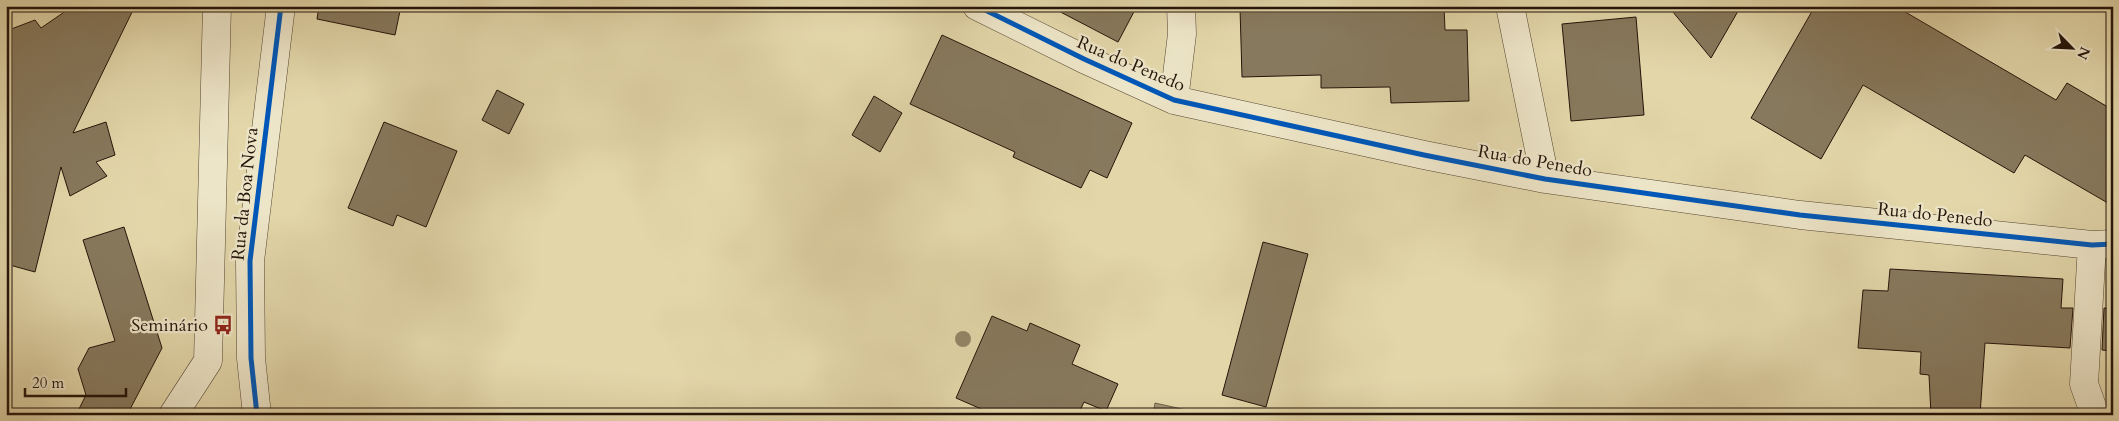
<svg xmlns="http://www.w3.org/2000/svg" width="2119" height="421" viewBox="0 0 2119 421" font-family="Cardo,serif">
<rect width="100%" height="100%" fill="#e3d7aa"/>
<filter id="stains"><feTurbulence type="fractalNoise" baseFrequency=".004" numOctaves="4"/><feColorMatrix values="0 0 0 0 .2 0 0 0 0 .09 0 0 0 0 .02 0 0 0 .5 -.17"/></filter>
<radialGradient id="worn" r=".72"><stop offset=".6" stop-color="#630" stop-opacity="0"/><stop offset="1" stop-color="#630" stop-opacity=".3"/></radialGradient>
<path fill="#a29574" stroke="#70614a" d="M1155 403 1204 414 1153 415Z"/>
<path fill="#87795d" stroke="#24140a" d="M73 6H135L73 133 106 122 115 155 96 162 107 176 70 196 61 167 35 272 6 264V31L35 20 41 28Z
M319 6H401L395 35 317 19Z
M1049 6H1137L1118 42Z
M1304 6H1444L1445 30H1467L1469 101 1391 103 1390 87 1321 88V75L1242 77 1240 8Z
M1668 6H1741L1711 58Z
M1815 6H1895L2056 100 2067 83 2113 110V206L2025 155 2014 173 1863 85 1821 159 1751 118Z
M1636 17 1644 115 1571 121 1562 24Z
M942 35 1132 123 1107 178 1090 170 1081 188 1013 157 1015 152 910 104Z
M497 90 524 104 509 134 482 120Z
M874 96 902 113 880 152 852 135Z
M384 122 457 151 426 227 397 215 393 226 348 208Z
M124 227 162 348 127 415H76L86 395 78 369 89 348 115 341 83 240Z
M1263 242 1308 254 1266 407 1222 395Z
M1890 269 2063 279 2061 308H2073L2070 348 1985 343 1980 415H1931L1929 375 1920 374 1921 352 1858 348 1863 290 1888 291Z
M2104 308 2113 309V351L2102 350Z
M992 316 1027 331 1030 323 1080 345 1072 364 1118 384 1106 411 1084 402 1078 415H995L956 398Z"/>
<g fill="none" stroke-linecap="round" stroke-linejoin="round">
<defs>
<path id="minor" d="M977 6 1084 59 1174 100 1424 155 1545 179 1800 215 2092 245 2113 244
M1510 6 1545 179
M1174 100 1182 34 1181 6
M2092 245 2084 384 2095 415
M173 415 208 361 217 6
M257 415 251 358 250 261 281 6"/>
</defs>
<use href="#minor" stroke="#544532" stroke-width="29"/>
<use href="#minor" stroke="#ede5c8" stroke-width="28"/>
<defs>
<path id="cycleway" d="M977 6 1084 59 1174 100 1424 155 1545 179 1800 215 2092 245 2113 244
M257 415 251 358 250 261 281 6"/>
</defs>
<use href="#cycleway" stroke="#ede5c8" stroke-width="8"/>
<use href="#cycleway" stroke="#0057b8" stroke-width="5"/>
</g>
<circle fill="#948768" cx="963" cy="339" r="8"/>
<defs>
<symbol id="bus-bare" viewBox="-9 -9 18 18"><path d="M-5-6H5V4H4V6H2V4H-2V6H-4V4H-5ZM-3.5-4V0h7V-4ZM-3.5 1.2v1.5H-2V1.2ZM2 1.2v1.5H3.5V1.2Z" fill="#8f2418" stroke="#ede5c8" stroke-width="2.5" paint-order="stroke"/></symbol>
</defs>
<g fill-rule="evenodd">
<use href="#bus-bare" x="209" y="311" width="28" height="28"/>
</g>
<g text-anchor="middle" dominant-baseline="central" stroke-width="4.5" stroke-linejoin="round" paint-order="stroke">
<g font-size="18" fill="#24140a" stroke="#ede5c8">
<text transform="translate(1131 64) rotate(23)">Rua do Penedo</text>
<text transform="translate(1535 161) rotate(10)">Rua do Penedo</text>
<text transform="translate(245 194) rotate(-84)">Rua da Boa Nova</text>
<text transform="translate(1935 215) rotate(6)">Rua do Penedo</text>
</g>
<g font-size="18" fill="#24140a" stroke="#ede5c8" text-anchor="end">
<text x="208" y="325">Seminário</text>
</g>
</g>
<rect width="2119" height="421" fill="none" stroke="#e3d7aa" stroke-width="25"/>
<rect x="8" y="8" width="2104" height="406" fill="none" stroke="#24140a" stroke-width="2.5"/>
<rect x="12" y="12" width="2094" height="396" fill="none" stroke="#24140a"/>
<g transform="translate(2072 48) rotate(114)" stroke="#ede5c8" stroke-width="4" paint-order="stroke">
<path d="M0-4L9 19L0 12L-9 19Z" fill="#24140a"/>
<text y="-8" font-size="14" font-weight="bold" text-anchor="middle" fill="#24140a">N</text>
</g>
<path d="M25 388v8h101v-8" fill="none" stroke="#24140a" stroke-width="2.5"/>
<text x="32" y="388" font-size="15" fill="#24140a" stroke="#ede5c8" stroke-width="4" paint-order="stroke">20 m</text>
<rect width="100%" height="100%" filter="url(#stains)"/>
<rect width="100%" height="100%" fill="url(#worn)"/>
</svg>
